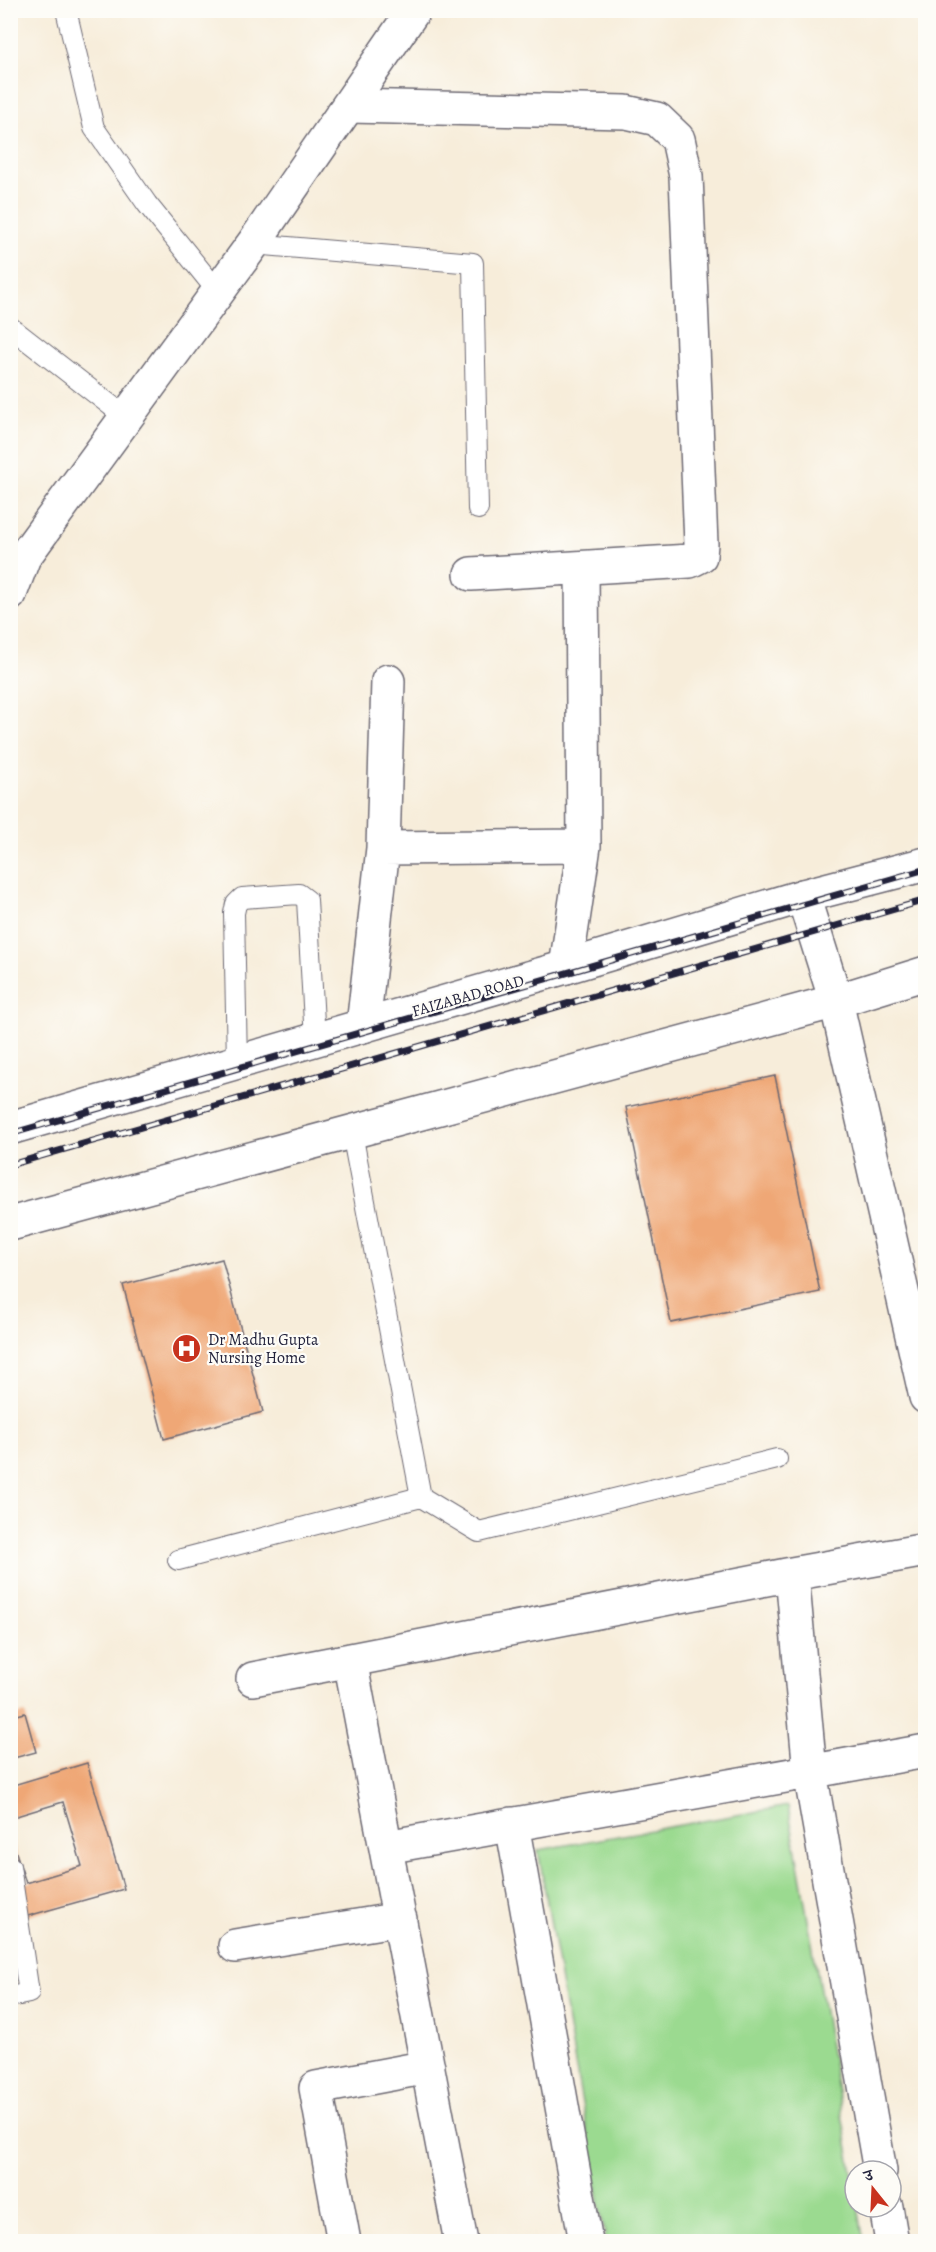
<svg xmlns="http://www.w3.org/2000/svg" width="936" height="2252" viewBox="0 0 936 2252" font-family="Alegreya,'Noto Serif Devanagari',serif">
<rect width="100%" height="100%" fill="#fdfcf7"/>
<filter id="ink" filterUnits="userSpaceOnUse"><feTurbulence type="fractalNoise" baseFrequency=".0167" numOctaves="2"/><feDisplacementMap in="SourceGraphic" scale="12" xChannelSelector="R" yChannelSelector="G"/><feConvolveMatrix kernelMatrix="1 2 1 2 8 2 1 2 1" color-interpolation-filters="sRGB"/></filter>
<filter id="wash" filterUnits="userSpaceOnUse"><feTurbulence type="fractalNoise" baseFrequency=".008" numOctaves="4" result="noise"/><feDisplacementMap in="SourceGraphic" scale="24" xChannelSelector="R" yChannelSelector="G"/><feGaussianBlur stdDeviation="1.35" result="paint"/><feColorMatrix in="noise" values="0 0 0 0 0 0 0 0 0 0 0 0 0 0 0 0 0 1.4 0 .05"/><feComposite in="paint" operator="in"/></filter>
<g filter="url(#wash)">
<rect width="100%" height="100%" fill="#f7edda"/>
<path fill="#9bda90" stroke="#5e7e66" stroke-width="1.5" d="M788 1806 855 2189V2207H858L864 2241H606L538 1850Z"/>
<g id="blocks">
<path fill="#efa776" d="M775 1076 820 1292 671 1323 626 1107Z
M222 1259 263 1412 164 1439 123 1285Z
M25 1713 36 1752 10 1759V1717Z
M87 1763 124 1889 10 1921V1834L26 1883 82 1866 63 1802 10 1818V1786Z"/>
</g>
</g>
<g filter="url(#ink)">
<use href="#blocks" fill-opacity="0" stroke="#6d6973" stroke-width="1.5"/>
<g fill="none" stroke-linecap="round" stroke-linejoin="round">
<defs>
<path id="lane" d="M66 10 94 128 147 204 218 292
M253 244 473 263 478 509
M10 327 127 418
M237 1063 234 913 236 904 242 898 299 894 307 900 315 1040
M352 1133 421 1497
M178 1560 421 1497 479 1532 777 1459
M10 1866 29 1993 10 1997"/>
<path id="street" d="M349 106 626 112 657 119 678 139 686 176 701 544 700 556 690 561 471 574
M383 848 584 846
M803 896 836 1001 926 1397
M566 967 584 846 582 568
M363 1026 383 848 388 681
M792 1574 810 1772 880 2171
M350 1660 461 2242
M253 1679 792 1574 926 1550
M512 1824 586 2242
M386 1847 926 1751
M235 1946 400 1919
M886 2207 892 2242
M344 2242 316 2088 428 2067"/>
<path id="secondary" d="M10 594 24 557 253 244 414 10"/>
<path id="primary" d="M10 1128 566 967 803 896 926 864
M10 1224 836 1001 926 973"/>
</defs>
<use href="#lane" stroke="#6d6973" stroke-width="22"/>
<use href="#street" stroke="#6d6973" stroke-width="36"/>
<use href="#secondary" stroke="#6d6973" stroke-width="36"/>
<use href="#primary" stroke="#6d6973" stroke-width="36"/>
<use href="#lane" stroke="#fff" stroke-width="20"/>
<use href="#street" stroke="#fff" stroke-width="33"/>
<use href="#secondary" stroke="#fff" stroke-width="33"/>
<use href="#primary" stroke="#fff" stroke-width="33"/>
<defs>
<path id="rail" d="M10 1134 926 869
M10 1165 926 900"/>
</defs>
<use href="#rail" stroke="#22223b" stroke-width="7"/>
<use href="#rail" stroke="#fdfcf7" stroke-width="4.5" stroke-dasharray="14" stroke-linecap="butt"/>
</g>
</g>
<defs>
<symbol id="hospital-disc" viewBox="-11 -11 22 22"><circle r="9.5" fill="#c8321e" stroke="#fdfcf7"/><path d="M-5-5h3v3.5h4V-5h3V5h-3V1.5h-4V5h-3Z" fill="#fff"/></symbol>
</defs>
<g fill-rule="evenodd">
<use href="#hospital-disc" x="170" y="1332" width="33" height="33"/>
</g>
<g text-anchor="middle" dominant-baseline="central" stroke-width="4.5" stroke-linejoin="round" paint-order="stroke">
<g font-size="16" fill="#22223b" stroke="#fdfcf7">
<text transform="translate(468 996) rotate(-16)">FAIZABAD ROAD</text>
</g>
<g font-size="16" fill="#22223b" stroke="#fdfcf7" text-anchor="start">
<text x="208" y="1340">Dr Madhu Gupta<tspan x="208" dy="18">Nursing Home</tspan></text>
</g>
</g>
<rect width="936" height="2252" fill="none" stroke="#fdfcf7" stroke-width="36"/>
<g transform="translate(873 2189) rotate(342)"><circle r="28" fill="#fdfcf7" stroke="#a5a5ac" stroke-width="1.5"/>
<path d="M0-4.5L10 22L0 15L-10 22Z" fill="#c8321e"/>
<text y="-9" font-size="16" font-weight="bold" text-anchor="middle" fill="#22223b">उ</text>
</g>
</svg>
